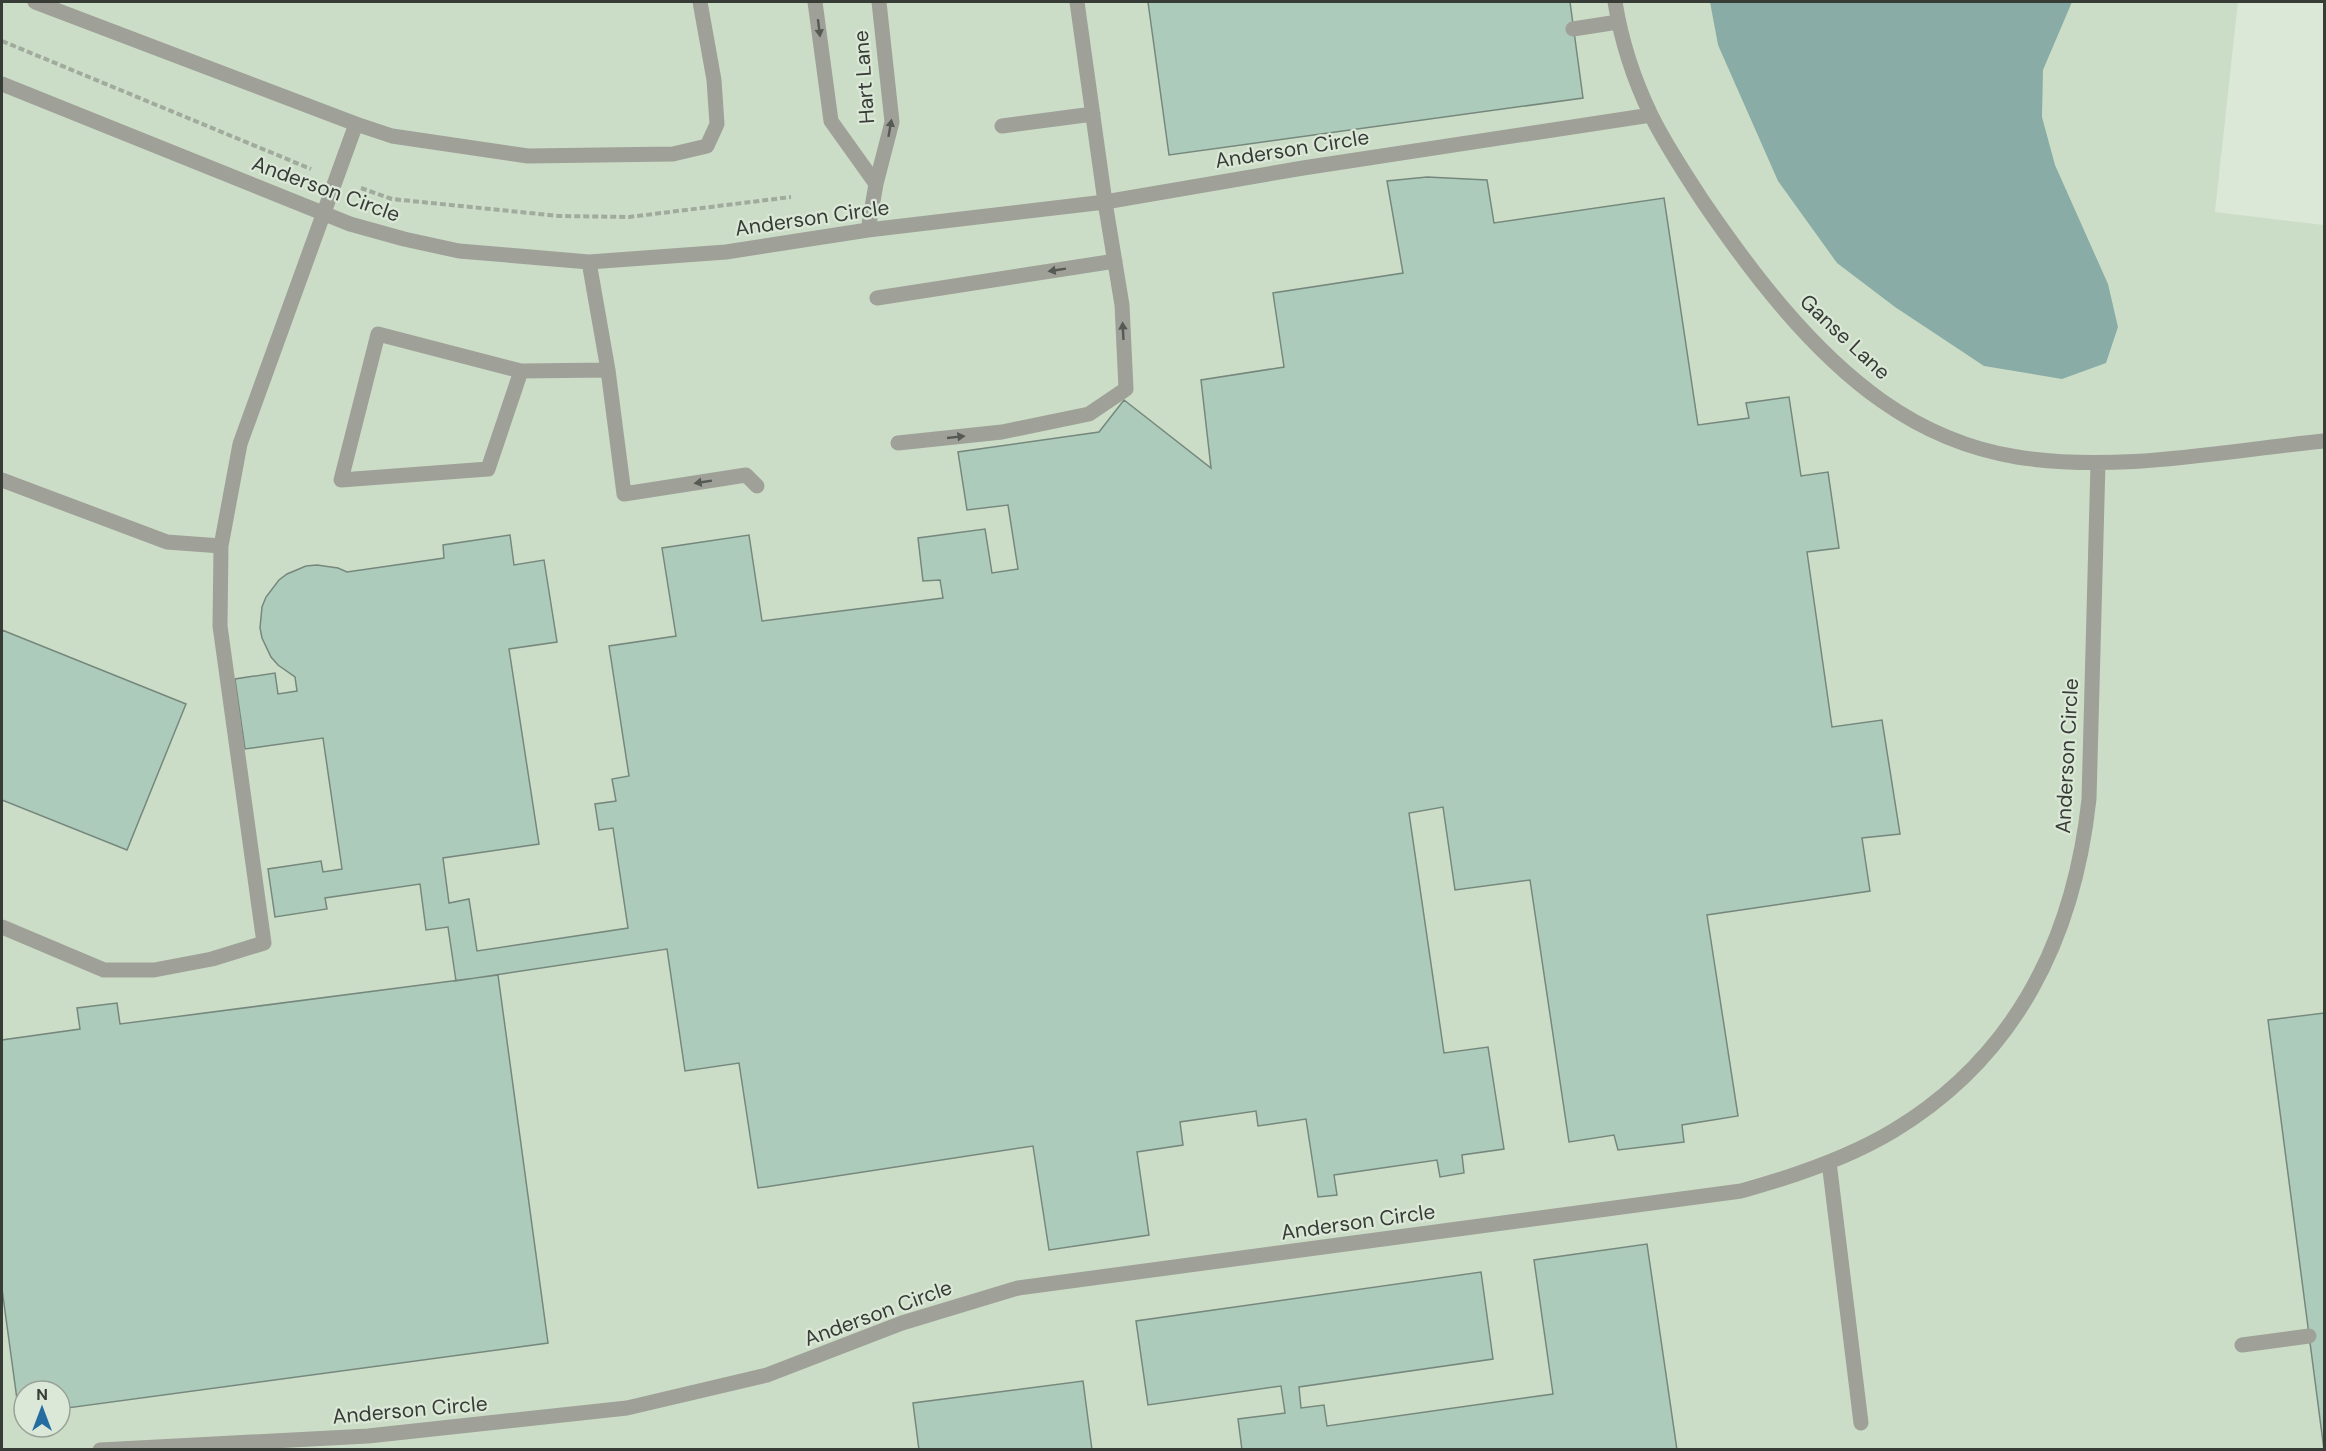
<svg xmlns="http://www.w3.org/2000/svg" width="2326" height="1451" viewBox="0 0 2326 1451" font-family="'DM Sans',sans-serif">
<rect width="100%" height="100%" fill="#dbe8d7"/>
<path fill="#ccddc7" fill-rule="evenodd" d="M2 2H2238L2215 212 2324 225V1449L2 1450ZM24 1391H60V1427H24Z"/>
<path fill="#89ada6" d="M1710 2H2072L2043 70 2042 117 2055 165 2108 284 2118 327 2106 363 2062 379 1984 366 1895 307 1837 263 1778 181 1718 45Z"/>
<path fill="#adcbba" stroke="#76887d" stroke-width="1.5" d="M1148 2H1570L1583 98 1169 155Z
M1427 177 1487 180 1494 223 1664 198 1698 425 1749 418 1746 403 1789 397 1801 476 1828 472 1839 548 1807 552 1832 727 1882 720 1900 834 1862 838 1870 891 1707 915 1738 1116 1682 1125 1684 1142 1618 1150 1614 1135 1569 1142 1530 880 1455 890 1443 807 1409 813 1444 1053 1488 1047 1504 1149 1462 1155 1464 1173 1440 1177 1437 1160 1334 1175 1337 1195 1318 1197 1306 1119 1258 1126 1256 1111 1180 1122 1183 1145 1137 1152 1149 1235 1049 1250 1033 1146 758 1188 739 1063 685 1071 667 949 456 981 448 927 426 930 420 884 325 898 327 909 275 917 268 869 321 861 323 872 342 869 323 738 245 749 235 679 275 673 278 694 297 691 295 677 278 665 271 657 262 638 260 628 262 607 266 597 279 580 287 574 306 566 317 565 338 568 347 572 444 558 443 545 510 535 514 565 544 560 557 642 509 649 539 844 443 858 449 903 469 899 477 951 628 928 613 828 599 830 595 804 616 801 612 779 629 776 609 646 676 636 662 548 749 535 762 621 943 598 940 580 923 581 918 538 985 529 992 573 1018 569 1008 505 967 510 958 452 1099 432 1124 400 1211 468 1201 380 1284 367 1273 293 1403 273 1387 181Z
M2 630 186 704 127 850 2 800Z
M498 975 548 1343 60 1409V1391H24V1414H19L2 1289V1040L80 1029 77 1008 117 1003 120 1024Z
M2324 1013V1450L2268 1020Z
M1647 1244 1677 1450H1242L1238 1419 1285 1413 1281 1386 1148 1405 1136 1321 1481 1272 1493 1359 1299 1387 1301 1408 1324 1405 1327 1426 1553 1394 1534 1260Z
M1083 1381 1092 1450H919L913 1403Z"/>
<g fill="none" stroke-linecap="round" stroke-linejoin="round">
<path stroke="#a0aa9d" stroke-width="4" stroke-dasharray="6 3" stroke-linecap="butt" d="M2 41 311 169
M361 188 392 199 559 216 629 217 791 197"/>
<path stroke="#9fa199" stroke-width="15" d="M815 2 831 121 876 184
M1615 2C1621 39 1634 80 1651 115 1665 144 1684 172 1702 200 1751 272 1810 350 1882 401 1923 430 1968 449 2017 457 2118 473 2223 451 2324 441
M1573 29 1618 22
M2 84 350 224 404 239 459 251 589 262 726 252 868 230 1105 202 1303 168 1651 115
M356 124 392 136 528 156 673 154 707 146 717 124 714 80 700 2
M1002 126 1093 114
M868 230 876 184 892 122 879 2
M589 262 608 370 624 494 746 475 757 486
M877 298 1115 261
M521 371 488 469 341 480 378 334 521 371 608 370
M898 443 1002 432 1089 414 1126 389 1122 305 1105 202 1077 2
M2 480 167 542 221 546
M2 927 104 970H154L212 959 264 943 220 626 221 546 240 444 356 124 35 2
M1829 1162 1861 1423
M2242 1345 2309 1336
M100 1450 368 1436 627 1408 767 1375 902 1323 1018 1288 1741 1191C1792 1177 1848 1158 1893 1131 2016 1057 2074 938 2089 799L2098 463"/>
</g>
<defs><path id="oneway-solid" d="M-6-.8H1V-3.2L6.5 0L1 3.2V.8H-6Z" transform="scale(1.5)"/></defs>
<g fill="#565a54">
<use href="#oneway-solid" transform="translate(819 28) rotate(83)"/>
<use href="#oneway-solid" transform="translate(890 128) rotate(-80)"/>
<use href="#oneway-solid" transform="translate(1057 270) rotate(171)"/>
<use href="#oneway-solid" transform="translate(1123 331) rotate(-93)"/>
<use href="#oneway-solid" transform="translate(956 437) rotate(-6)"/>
<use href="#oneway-solid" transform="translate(703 482) rotate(171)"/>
</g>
<g text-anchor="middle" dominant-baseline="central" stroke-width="4.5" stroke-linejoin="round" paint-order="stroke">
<g font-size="21" fill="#373c36" stroke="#dbe8d7">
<text transform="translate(864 77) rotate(-94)">Hart Lane</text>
<text transform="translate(1292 149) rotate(-9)">Anderson Circle</text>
<text transform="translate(326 189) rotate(20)">Anderson Circle</text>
<text transform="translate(812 218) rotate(-8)">Anderson Circle</text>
<text transform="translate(1845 337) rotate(43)">Ganse Lane</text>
<text transform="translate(2067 756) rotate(-87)">Anderson Circle</text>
<text transform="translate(1358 1222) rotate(-8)">Anderson Circle</text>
<text transform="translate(878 1313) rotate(-20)">Anderson Circle</text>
<text transform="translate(410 1410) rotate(-5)">Anderson Circle</text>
</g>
</g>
<rect width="2326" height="1451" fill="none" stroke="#373c36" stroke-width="6"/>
<g transform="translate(42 1409)"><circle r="28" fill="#dbe8d7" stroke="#99a397" stroke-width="1.5"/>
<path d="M0-4.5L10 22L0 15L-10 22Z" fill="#256da1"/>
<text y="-9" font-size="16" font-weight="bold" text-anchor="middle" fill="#373c36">N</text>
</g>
</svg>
